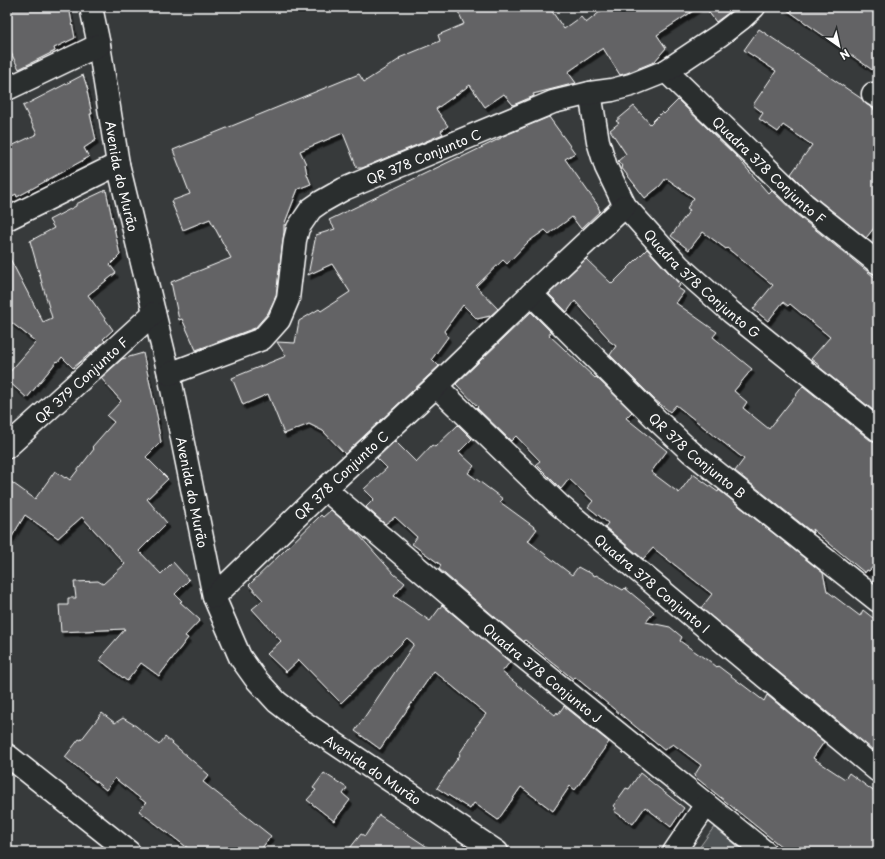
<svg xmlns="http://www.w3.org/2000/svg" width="885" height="859" viewBox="0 0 885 859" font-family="'Playpen Sans',sans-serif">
<defs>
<filter id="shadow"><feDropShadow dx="2.5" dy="4.5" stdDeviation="0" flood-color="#0009"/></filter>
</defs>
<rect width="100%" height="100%" fill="#373a3b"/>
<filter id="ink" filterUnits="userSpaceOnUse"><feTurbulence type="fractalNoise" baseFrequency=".025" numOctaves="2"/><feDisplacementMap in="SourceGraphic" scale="8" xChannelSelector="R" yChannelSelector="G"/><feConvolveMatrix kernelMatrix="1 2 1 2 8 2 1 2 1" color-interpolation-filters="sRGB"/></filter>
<g filter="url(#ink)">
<path fill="#505354" stroke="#a8a9aa" d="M714 827 745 852H696Z"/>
<path fill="#636465" stroke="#fff" filter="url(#shadow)" d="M7 7H69L75 38 54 48 55 51 19 69 7 45Z
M456 7H549L564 29 581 17 586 23 606 7H699L657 35 666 48 654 62 627 73 620 75 603 48 568 72 576 83 533 94 534 96 513 105 504 94 485 107 470 85 436 109 448 126 441 131 443 134 362 168H357L343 133 300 151 306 164H305L307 174 311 184 298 189 284 225V232L276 296 268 313 255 328 196 350 182 319 179 320 171 282 231 258 210 219 183 230 171 201 190 194 173 150 359 74 364 82 400 59 399 58 440 41 438 35 464 24Z
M705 7H736L716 22Z
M783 7H878V74Z
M759 29 862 99 866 104 878 112V223L866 238 812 195 791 174 812 145 783 125 778 132 759 119 763 113 753 105 776 71 744 50Z
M83 75 88 90 87 91 92 114H90L96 140 84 148 89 157 17 197 16 194 7 199V148L37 134 23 106Z
M678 100 736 156 768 193 771 190 772 191 796 214 878 280V414L819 367 820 366 811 359 830 337 790 304 788 306 783 302 768 321 753 309 773 285 727 248 726 249 703 232 689 250 671 236 690 210 687 208 694 198 666 178 660 186 645 198 621 167 622 166 618 161 626 154 610 130 619 123 616 121 634 106 650 124 662 112 664 114Z
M549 117 575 153 565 159 599 207H598L600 211 581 229 572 217 549 234 545 230 528 242 507 264 503 260 476 286 498 309 490 316 477 319 463 305 444 331 448 337 432 359 439 366 427 377 345 454 323 431 309 424 284 434 268 394 243 405 232 378 286 356 277 342 295 343 299 321 319 309 321 311 350 292 332 264 308 275 316 235 335 229 329 220 459 157 460 158 501 138V137Z
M106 190 120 255 110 265 116 273 88 295 113 330 103 339 105 341 73 368 62 357 58 362 57 361 27 398 7 380V375L36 342 7 319V253L43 322 52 318 30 241 54 228 49 220 76 206V204Z
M647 249 680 285 678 288 684 292 676 303 717 332 713 337 752 369 734 391 747 402 743 408 769 429 803 386 870 440 878 442V561L869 571 867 570 865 573 812 529 813 533 735 471 744 459 676 405 670 412 655 400 610 355 616 346 608 340 609 339 575 301 567 312 549 294 586 259 612 284Z
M531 312 551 332 549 335 595 378 596 377 632 412 626 418 667 451 651 472 679 493 693 474 718 492 719 490 823 573 827 591 860 616 863 610 878 622V754L701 608 712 594 653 548 643 559 605 527 608 523 588 507 593 501 569 479 561 489 536 464 540 461 516 436 511 441 477 408 478 407 456 384Z
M143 353 158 420 157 421 161 442 146 457 168 479 147 499 167 523 139 551 161 574 173 562 189 580 175 594 182 601 180 602 200 620 185 636 188 638 159 676 141 663 127 681 100 660 105 653H104L125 629 61 632 59 605H68V598H76L74 582 98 581 103 584 125 564 82 517 58 538 25 515 7 545V479L35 499 55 471 65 478 66 477 70 480 94 449 92 447 114 422 107 416 121 401 101 378 122 359Z
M458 425 472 439 459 452 474 466 468 473 503 499 500 502 537 529 528 541 572 575 578 567 587 572V571L595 576 596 575 623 590 625 588 654 612 646 622 670 627 682 637 680 641 707 660V659L717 667 718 666 764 701 767 695 824 742 813 758 845 779 849 773 876 793 874 796 878 800V852H788L694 776 701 765 673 744 664 750 575 677 573 679 525 640 524 642 439 569 441 565 412 544 417 537 395 517 385 524 366 507 374 499 364 489 387 468 377 458 395 441 416 462 432 445 435 447Z
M331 510 358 534 394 574 405 583 394 596 430 621 442 605 510 662 502 672 555 715 557 712 558 714 564 706 609 742 575 790 570 786 553 811 521 787 498 820 474 803 470 809 437 788 460 755 459 754 472 735 476 729 475 728 486 714 434 671 380 749 355 731 414 644 407 638 341 703 299 660 286 672 267 654 281 641 252 609 263 600 249 585 321 515 323 517Z
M102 713 115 723 123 718 136 726 159 745 165 737 209 775 203 782 271 836 259 852H193L139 811 146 803 117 780 115 778 106 790 65 757 79 739 81 740Z
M324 773 347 788 343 794 350 800 334 821 307 800 316 790 313 788Z
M640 773 684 808 671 827 645 807 633 824 614 811 616 808 613 806 626 788 629 789Z
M379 815 435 852H347L361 834 365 836Z"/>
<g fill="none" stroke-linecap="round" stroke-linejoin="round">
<defs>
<g id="minor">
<path id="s1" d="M91 7 99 45 118 164 169 374 214 597 240 657 255 678 277 702 303 722 497 852"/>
<path id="s2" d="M666 71 804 204 878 263"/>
<path d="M7 89 99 45"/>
<path id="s3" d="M590 93 598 141 606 167 625 206 679 266 731 312 878 430"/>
<path d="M873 94 878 97"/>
<path d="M7 219 118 164"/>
<path id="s4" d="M531 294 657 420 691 452 878 601"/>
<path id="s5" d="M169 374 262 339 279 320 288 299 295 240 298 228 311 209 321 202 344 189 553 102 590 93 612 90 631 85 666 71 720 35 742 18 754 7"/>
<path id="s6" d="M436 386 559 505 878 771"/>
<path id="s7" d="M7 447 154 313"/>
<path id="s8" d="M325 489 505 642 765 852"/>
<path id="s9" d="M214 597 325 489 436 386 531 294 625 206"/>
<path d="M7 755 129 852"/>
<path d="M674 852 706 805"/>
</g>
</defs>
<use href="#minor" stroke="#fff" stroke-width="25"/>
<use href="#minor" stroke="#2a2d2e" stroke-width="22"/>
</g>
</g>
<g text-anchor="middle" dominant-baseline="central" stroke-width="4" stroke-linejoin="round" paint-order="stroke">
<g font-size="13" fill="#fff" stroke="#2a2d2e">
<text stroke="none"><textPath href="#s5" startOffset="367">QR 378 Conjunto C</textPath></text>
<text stroke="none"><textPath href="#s2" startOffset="143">Quadra 378 Conjunto F</textPath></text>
<text stroke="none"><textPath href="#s1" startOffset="172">Avenida do Murão</textPath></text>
<text stroke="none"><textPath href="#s3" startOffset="229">Quadra 378 Conjunto G</textPath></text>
<text stroke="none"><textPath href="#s7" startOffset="100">QR 379 Conjunto F</textPath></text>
<text stroke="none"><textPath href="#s4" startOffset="232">QR 378 Conjunto B</textPath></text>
<text stroke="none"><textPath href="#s9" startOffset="176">QR 378 Conjunto C</textPath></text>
<text stroke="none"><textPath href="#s1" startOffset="496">Avenida do Murão</textPath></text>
<text stroke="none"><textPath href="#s6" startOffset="293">Quadra 378 Conjunto I</textPath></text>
<text stroke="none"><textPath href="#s8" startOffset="285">Quadra 378 Conjunto J</textPath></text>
<text stroke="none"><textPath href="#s1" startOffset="844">Avenida do Murão</textPath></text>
</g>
</g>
<rect width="885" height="859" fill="none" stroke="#2a2d2e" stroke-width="24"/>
<rect x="12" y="12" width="861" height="835" fill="none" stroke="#fff" stroke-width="1.5" filter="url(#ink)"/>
<g transform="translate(839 46) rotate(146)" stroke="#2a2d2e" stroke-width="3" paint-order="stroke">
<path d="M0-3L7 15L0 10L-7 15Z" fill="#ffffff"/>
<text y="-6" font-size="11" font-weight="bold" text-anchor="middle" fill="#ffffff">N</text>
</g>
</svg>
